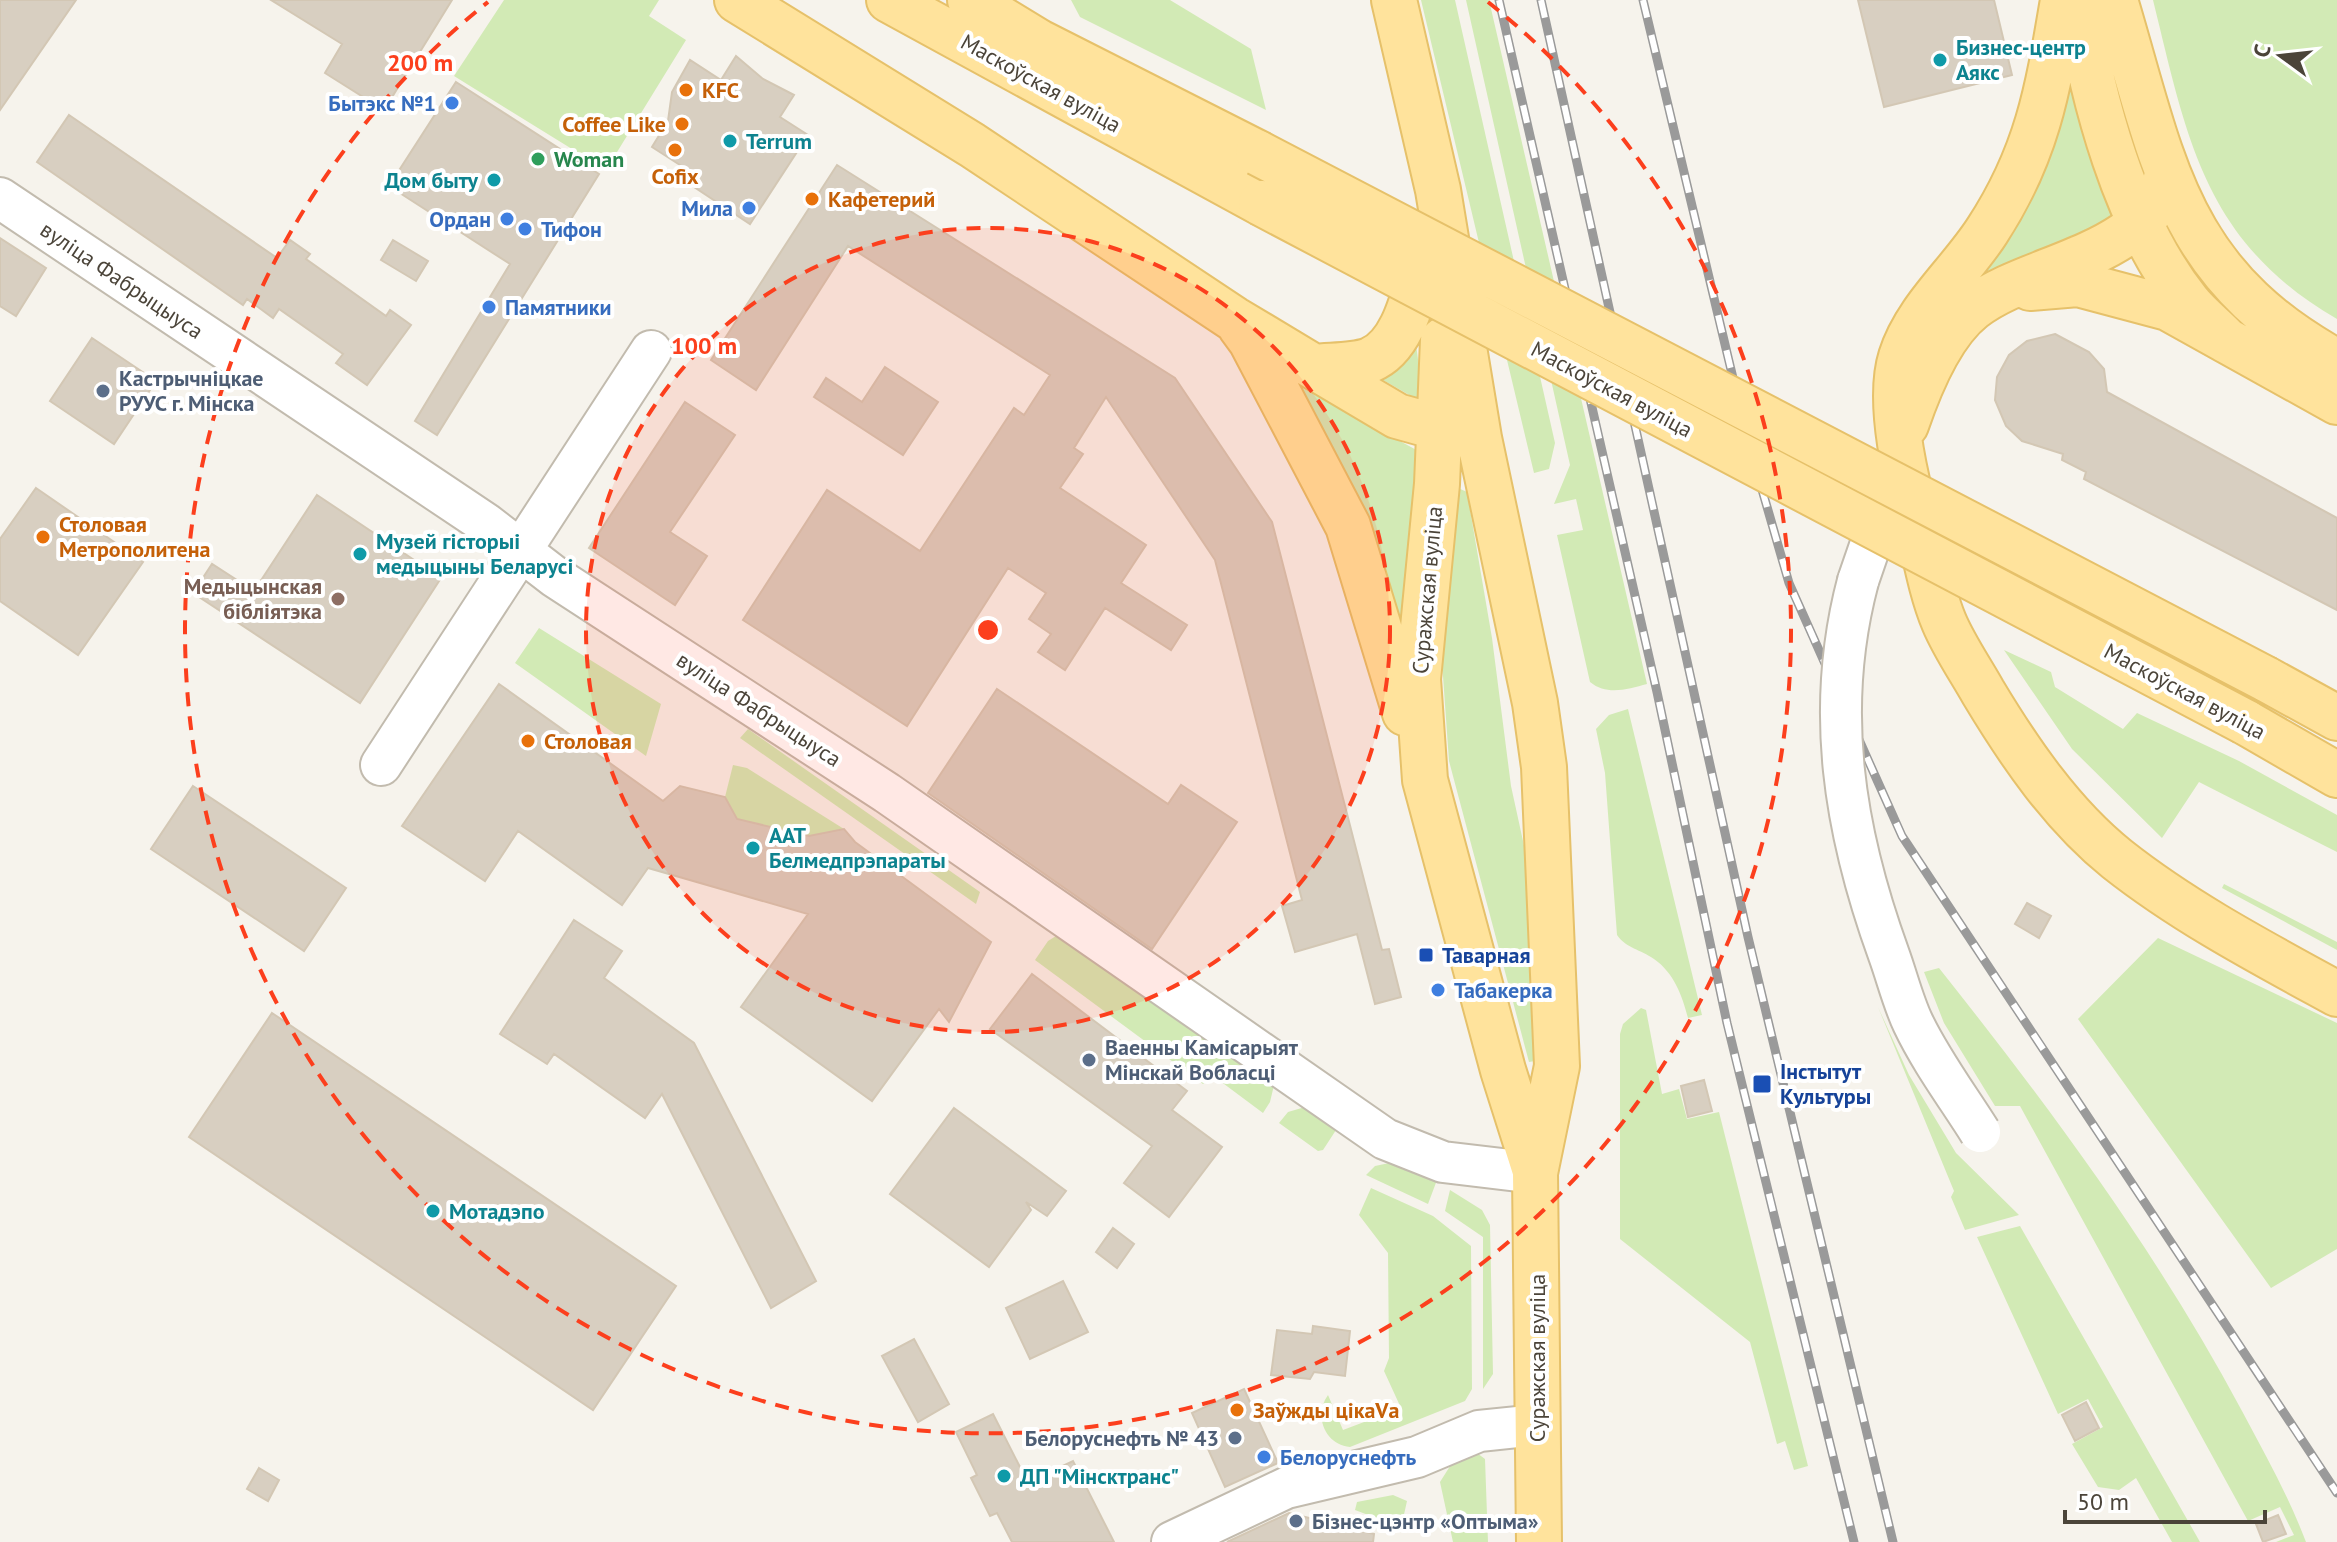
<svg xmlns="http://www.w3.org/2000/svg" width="2337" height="1542" viewBox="0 0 2337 1542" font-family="'PT Sans',sans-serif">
<rect width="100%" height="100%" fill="#f6f3ec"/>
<path fill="#d2eab5" d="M504 0H659L649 16 686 40 606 170 454 76Z
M1071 0H1170L1251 49 1266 110 1080 17Z
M1421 0H1455L1555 443 1549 469 1534 473Z
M1466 0H1489L1647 684C1628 689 1607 696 1590 682L1557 535 1583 530 1576 499 1554 504 1570 465Z
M2153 0H2337V319C2204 242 2187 138 2153 0Z
M2066 52 2121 217 1968 292Z
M1414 329 1423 397 1418 400 1369 372Z
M1302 388 1422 453 1401 635 1297 390Z
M1458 488 1467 492 1492 638 1511 786 1530 873 1541 1060 1529 1062 1449 761 1442 662 1443 602Z
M539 628 661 704 646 756 515 663Z
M2004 650 2051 672 2055 687 2123 729 2137 713 2239 761 2337 815V852L2199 782 2162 838 2072 749Z
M1628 709 1702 1015 1688 1018C1682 995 1674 973 1654 959 1640 949 1627 949 1617 935L1605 773 1596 729 1609 715Z
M748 729 980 892 976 904 740 738Z
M733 765 747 768 844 829 809 836 737 819 725 797Z
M2224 884 2337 942V950L2222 888Z
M1056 936H1071L1275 1081 1270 1102 1263 1113 1212 1075 1203 1084 1035 960 1048 941Z
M2158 938 2337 1023V1249L2271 1288 2078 1019Z
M1939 968C2051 1109 2157 1252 2242 1411 2265 1454 2288 1495 2306 1542H2276L2294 1535 2280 1507 2248 1521 2020 1106H1995L1944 1023 1924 972Z
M1878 1007 1909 1075 1956 1153 2019 1215 1965 1230 1951 1197 1954 1191Z
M1641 1008 1646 1010 1662 1094 1679 1089 1687 1119 1719 1112 1808 1466 1794 1470 1785 1441 1777 1444 1750 1342 1620 1239V1034L1623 1024Z
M1305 1107 1338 1127 1323 1150 1318 1151 1279 1123 1288 1112Z
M1394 1162 1437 1180 1428 1204 1366 1175 1375 1166Z
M1371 1188 1433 1216 1471 1246 1472 1389 1465 1401 1350 1447C1325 1445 1313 1415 1328 1395L1343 1430 1401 1408 1384 1371 1389 1358 1388 1253 1359 1215Z
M1450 1190 1482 1210 1490 1225 1493 1374 1483 1389V1237L1445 1211Z
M2020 1226 2200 1542H2172L2136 1478 2119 1490 2098 1487 2072 1444 2103 1427 2088 1399 2058 1414 1977 1237Z
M1473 1450 1485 1459 1488 1542H1453L1440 1482 1452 1463Z
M1393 1495 1407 1501 1403 1519 1392 1524 1355 1510 1357 1502Z"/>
<path fill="#d8cfc1" stroke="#d3c7b4" stroke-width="2" d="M0 0H76L0 110Z
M271 0H452L384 110 325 73 342 44Z
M1858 0H1994L2012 75 1884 107Z
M736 56 763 79 794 95 780 117 808 135 750 224 691 185 697 176 652 147 668 121 672 92 690 60 721 80Z
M456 82 599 174 437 435 415 421 510 264 389 186Z
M69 115 277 258 290 240 310 254 306 259 386 316 390 310 411 325 367 385 336 363 343 354 279 309 273 318 247 299 243 305 37 162Z
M837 165 1175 378 1272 522 1382 950 1389 949 1401 997 1375 1004 1357 934 1295 952 1282 906 1302 900 1215 560 1106 397 1074 448 1083 454 1060 488 1146 545 1121 583 1187 625 1171 650 1105 608 1065 670 1038 652 1051 634 1029 619 1046 593 1008 568 907 726 743 620 827 490 920 551 1014 408 1024 415 1050 375 848 246 756 390 711 360Z
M0 238 46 268 16 316 0 306Z
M393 240 428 261 416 281 381 260Z
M2055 334 2089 352 2104 369 2107 392 2337 518V610L2084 479 2086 472 2062 460 2063 454 2022 441 2006 426 1995 400 1997 377 2009 355 2027 341Z
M92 338 156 381 114 444 50 401Z
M885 367 938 402 903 455 814 397 826 378 862 402Z
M685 402 735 435 670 532 707 556 675 605 589 548Z
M36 488 143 562 78 655 0 601V539Z
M317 495 441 578 360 703 193 593 212 564 254 591Z
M499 684 663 801 680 786 725 797 737 819 809 836 844 829 855 842 991 942 949 1022 939 1009 872 1101 741 1007 808 914 648 868 622 905 518 831 485 881 402 826Z
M997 689 1168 804 1181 785 1237 822 1152 949 928 793Z
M193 786 346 888 304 951 151 849Z
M2027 903 2051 916 2039 938 2015 924Z
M574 920 622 951 604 978 694 1043 816 1281 771 1308 662 1094 645 1118 554 1054 547 1064 500 1034Z
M1032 974 1187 1091 1172 1110 1222 1147 1169 1217 1124 1183 1152 1146 990 1029Z
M272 1013 676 1286 593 1410 189 1137Z
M1704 1080 1712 1111 1688 1117 1681 1086Z
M954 1108 1066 1191 1047 1216 1026 1202 1031 1210 989 1267 890 1194Z
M1113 1228 1134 1244 1117 1268 1096 1252Z
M1063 1281 1088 1332 1030 1359 1006 1308Z
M1313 1326 1350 1331 1345 1376 1314 1372 1310 1379 1271 1375 1277 1330 1312 1334Z
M914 1339 949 1404 918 1422 882 1356Z
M1244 1389 1278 1463 1225 1487 1192 1413Z
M2086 1402 2099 1428 2075 1441 2062 1415Z
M993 1414 1021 1469 1028 1466 1035 1479 1073 1461 1114 1542H1012L997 1513 990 1516 971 1478 977 1475 956 1432Z
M259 1468 279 1480 268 1501 247 1489Z
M1289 1513 1374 1534 1373 1542H1227Z
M2278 1515 2286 1534 2263 1542 2256 1524Z"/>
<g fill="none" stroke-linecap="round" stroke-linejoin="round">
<defs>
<path id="minor" d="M0 198 485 523 555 577 887 793 1385 1139 1443 1162 1535 1173
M1858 581 1892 482
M381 765 651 351
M1172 1542 1286 1488 1417 1457 1479 1431 1537 1425"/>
<path id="major" d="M737 0 972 145 1234 319 1314 367 1397 416 1465 435
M889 0 1261 203
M970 0 1039 42 1258 153
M1394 0 1438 190 1479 438 1535 703 1544 767 1557 1066 1535 1173 1539 1542
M2063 0C2048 89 2038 153 1987 231 1960 273 1916 309 1901 357 1887 401 1905 477 1917 521 1925 554 1931 591 1944 622 1954 646 1970 669 1983 692 2019 752 2062 815 2117 859 2184 912 2262 953 2337 994
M2077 0C2092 99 2125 223 2188 302 2199 316 2215 328 2227 341
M2115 0C2164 163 2175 273 2337 362
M2030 288 2078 284 2168 308 2337 402
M1240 326 1251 341 1348 526 1405 713
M1443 340 1437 484 1418 679 1425 780 1503 1070 1535 1171
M1314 367C1331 365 1354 366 1370 360 1407 345 1415 285 1427 252
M1906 425C1919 387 1940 334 1973 308 2029 264 2152 257 2167 174
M2266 679 2337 718
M2245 722 2337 775"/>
</defs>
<use href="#minor" stroke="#c2bbae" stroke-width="44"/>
<use href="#major" stroke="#e6c16a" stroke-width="48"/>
<use href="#minor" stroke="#fff" stroke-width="40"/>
<use href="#major" stroke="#ffe39c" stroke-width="44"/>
<defs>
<path id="rail" d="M1499 0 1657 692 1727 1023 1854 1542
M1541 0 1748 937 1893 1542
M1643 0 1748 441 1789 583 1902 836 2337 1493"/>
</defs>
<use href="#rail" stroke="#9a9a9a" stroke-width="9"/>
<use href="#rail" stroke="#fff" stroke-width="6" stroke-dasharray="18" stroke-linecap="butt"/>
<defs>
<path id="minor-bridge" d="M1858 581C1824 709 1844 831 1889 955 1897 977 1903 1002 1913 1023 1931 1061 1958 1097 1980 1132"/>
<path id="major-bridge" d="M1258 153 2266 679
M1261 203 2245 722"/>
</defs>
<use href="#minor-bridge" stroke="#c2bbae" stroke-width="44" stroke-linecap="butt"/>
<use href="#major-bridge" stroke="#e6c16a" stroke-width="48" stroke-linecap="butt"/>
<use href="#minor-bridge" stroke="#fff" stroke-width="40"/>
<use href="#major-bridge" stroke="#ffe39c" stroke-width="44"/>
</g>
<circle cx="988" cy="630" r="402" fill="#fc3f1d" fill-opacity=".12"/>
<g fill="none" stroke="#fc3f1d" stroke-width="4" stroke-dasharray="14 10">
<circle cx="988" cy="630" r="402"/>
<path d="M1488 2A803 803 0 1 1 488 2"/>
</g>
<g fill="#0f9aa8" stroke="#fff" stroke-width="3">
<circle cx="1940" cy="60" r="8"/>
<circle cx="730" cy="141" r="8"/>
<circle cx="494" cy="180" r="8"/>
<circle cx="360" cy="554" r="8"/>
<circle cx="753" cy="848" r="8"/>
<circle cx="433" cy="1211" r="8"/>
<circle cx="1004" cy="1476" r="8"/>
</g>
<g fill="#e8710a" stroke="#fff" stroke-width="3">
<circle cx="686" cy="90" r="8"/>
<circle cx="682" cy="124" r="8"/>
<circle cx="675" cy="150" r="8"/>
<circle cx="812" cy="199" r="8"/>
<circle cx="43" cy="537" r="8"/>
<circle cx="528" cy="741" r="8"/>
<circle cx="1237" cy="1410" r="8"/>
</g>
<g fill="#3f7fe0" stroke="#fff" stroke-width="3">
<circle cx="452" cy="103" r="8"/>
<circle cx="749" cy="208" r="8"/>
<circle cx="507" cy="219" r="8"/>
<circle cx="525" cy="229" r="8"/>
<circle cx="489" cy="307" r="8"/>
<circle cx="1438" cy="990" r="8"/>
<circle cx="1264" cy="1457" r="8"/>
</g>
<circle fill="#2e9e5b" stroke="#fff" stroke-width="3" cx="538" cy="159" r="8"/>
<g fill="#5c6f8a" stroke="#fff" stroke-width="3">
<circle cx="103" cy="391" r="8"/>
<circle cx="1089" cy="1060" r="8"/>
<circle cx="1235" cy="1438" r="8"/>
<circle cx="1296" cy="1521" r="8"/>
</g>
<circle fill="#8d6e63" stroke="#fff" stroke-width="3" cx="338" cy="599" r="8"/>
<g fill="#1a4fb4" stroke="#fff" stroke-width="3">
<rect x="1418" y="947" width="16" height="16" rx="4"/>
<rect x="1752" y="1074" width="20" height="20" rx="4"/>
</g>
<g text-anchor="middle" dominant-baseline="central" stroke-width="8" stroke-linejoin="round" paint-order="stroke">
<g font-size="22" font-weight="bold" fill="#0d838f" stroke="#fff" text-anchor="start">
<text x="1956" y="47">Бизнес-центр<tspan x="1956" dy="25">Аякс</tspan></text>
<text x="746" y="141">Terrum</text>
<text x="478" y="180" text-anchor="end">Дом быту</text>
<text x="376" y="541">Музей гісторыі<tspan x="376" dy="25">медыцыны Беларусі</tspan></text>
<text x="769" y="835">ААТ<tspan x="769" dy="25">Белмедпрэпараты</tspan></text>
<text x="449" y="1211">Мотадэпо</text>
<text x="1020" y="1476">ДП "Мінсктранс"</text>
</g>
<g font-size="22" fill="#4b4439" stroke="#fff">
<text transform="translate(1041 83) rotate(29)">Маскоўская вуліца</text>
<text transform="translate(122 280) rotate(34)">вуліца Фабрыцыуса</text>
<text transform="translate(1612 389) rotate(28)">Маскоўская вуліца</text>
<text transform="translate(1427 590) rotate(-85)">Суражская вуліца</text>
<text transform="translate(2185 691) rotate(28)">Маскоўская вуліца</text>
<text transform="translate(759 709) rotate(33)">вуліца Фабрыцыуса</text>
<text transform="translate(1537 1358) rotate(-90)">Суражская вуліца</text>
</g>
<g font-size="22" font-weight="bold" fill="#c56008" stroke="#fff" text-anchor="start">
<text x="702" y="90">KFC</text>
<text x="666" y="124" text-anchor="end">Coffee Like</text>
<text x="675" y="176" text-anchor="middle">Cofix</text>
<text x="828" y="199">Кафетерий</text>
<text x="59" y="524">Столовая<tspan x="59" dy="25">Метрополитена</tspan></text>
<text x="544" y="741">Столовая</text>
<text x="1253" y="1410">Заўжды цікаVа</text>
</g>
<g font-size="22" font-weight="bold" fill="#366cbe" stroke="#fff" text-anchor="start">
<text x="436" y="103" text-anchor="end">Бытэкс №1</text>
<text x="733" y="208" text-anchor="end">Мила</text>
<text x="491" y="219" text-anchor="end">Ордан</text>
<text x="541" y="229">Тифон</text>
<text x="505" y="307">Памятники</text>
<text x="1454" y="990">Табакерка</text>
<text x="1280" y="1457">Белоруснефть</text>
</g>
<g font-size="22" font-weight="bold" fill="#27864d" stroke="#fff" text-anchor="start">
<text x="554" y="159">Woman</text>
</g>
<g font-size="22" font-weight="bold" fill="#4e5e75" stroke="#fff" text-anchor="start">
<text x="119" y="378">Кастрычніцкае<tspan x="119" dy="25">РУУС г. Мінска</tspan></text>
<text x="1105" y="1047">Ваенны Камісарыят<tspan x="1105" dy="25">Мінскай Вобласці</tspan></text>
<text x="1219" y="1438" text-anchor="end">Белоруснефть № 43</text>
<text x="1312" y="1521">Бізнес-цэнтр «Оптыма»</text>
</g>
<g font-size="22" font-weight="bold" fill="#785e54" stroke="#fff" text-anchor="end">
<text x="322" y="586">Медыцынская<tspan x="322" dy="25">бібліятэка</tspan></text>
</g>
<g font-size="22" font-weight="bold" fill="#164399" stroke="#fff" text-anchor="start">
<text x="1442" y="955">Таварная</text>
<text x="1780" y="1071">Інстытут<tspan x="1780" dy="25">Культуры</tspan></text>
</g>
</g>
<circle cx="988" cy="630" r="12" fill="#fc3f1d" stroke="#fff" stroke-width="4"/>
<g font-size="24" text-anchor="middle" font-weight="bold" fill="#fc3f1d" stroke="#fff" stroke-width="8" stroke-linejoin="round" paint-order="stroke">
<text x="420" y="71">200 m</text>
<text x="704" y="354">100 m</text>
</g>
<g transform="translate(2281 56) rotate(285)" stroke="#ffffff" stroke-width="6" paint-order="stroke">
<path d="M0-6L14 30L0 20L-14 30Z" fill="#4b4439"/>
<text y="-12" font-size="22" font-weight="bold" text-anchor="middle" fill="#4b4439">С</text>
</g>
<path d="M2065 1510v12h200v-12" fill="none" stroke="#4b4439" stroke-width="4"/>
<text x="2077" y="1510" font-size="24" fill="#4b4439" stroke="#ffffff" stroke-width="6" paint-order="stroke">50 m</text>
</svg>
